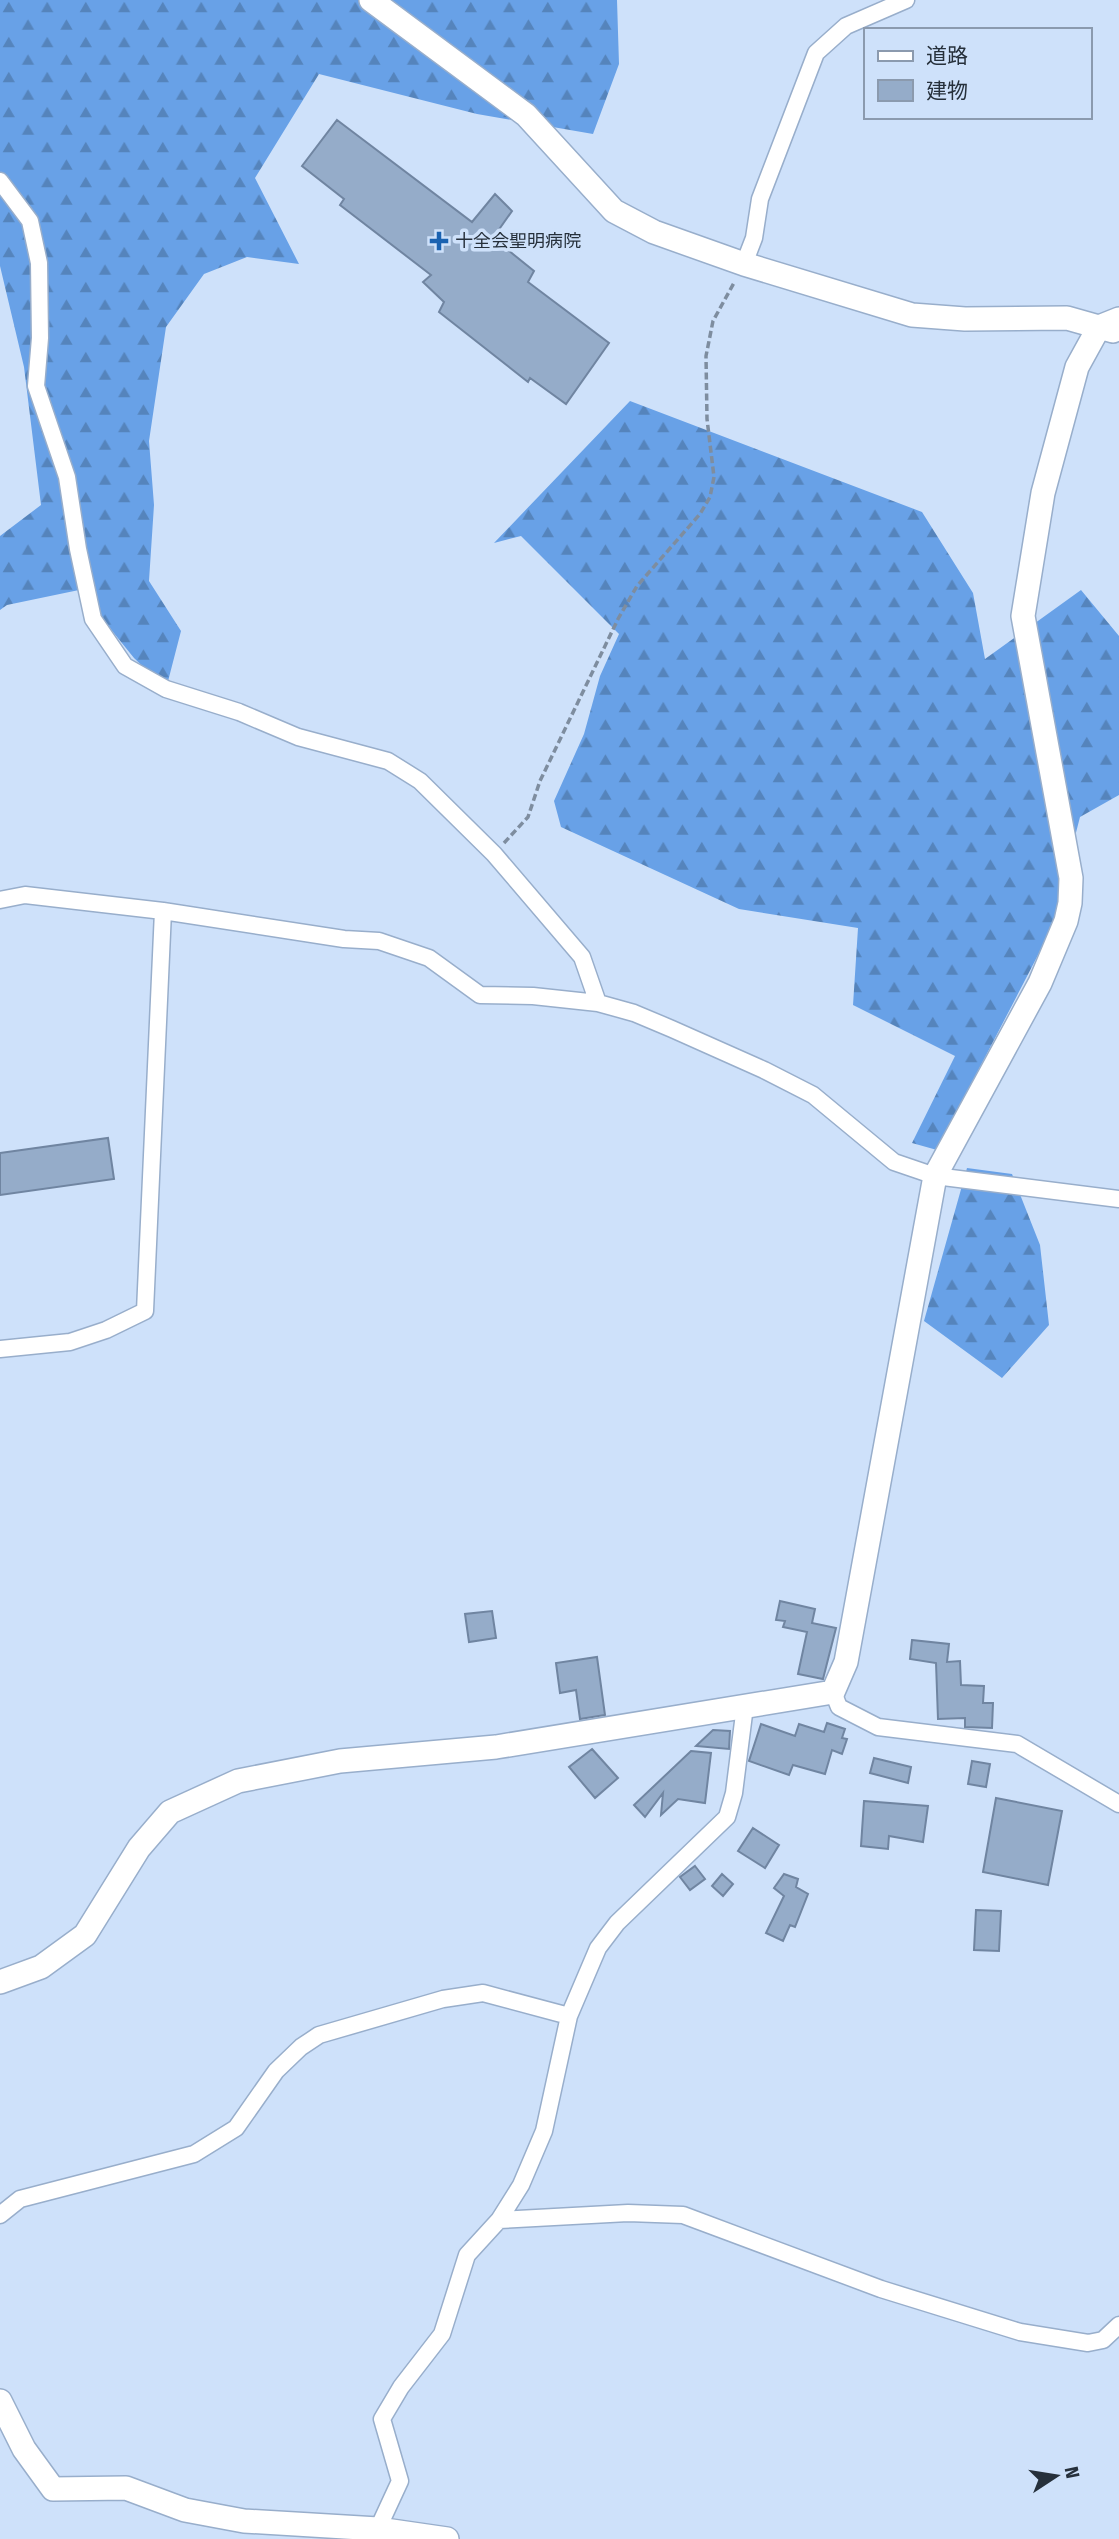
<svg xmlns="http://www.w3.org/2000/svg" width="1119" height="2539" viewBox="0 0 1119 2539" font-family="'Fira Sans Condensed','Noto Sans JP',sans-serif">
<defs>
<pattern id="forest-firs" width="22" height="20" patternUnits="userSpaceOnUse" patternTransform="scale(1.75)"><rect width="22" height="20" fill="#68a1e7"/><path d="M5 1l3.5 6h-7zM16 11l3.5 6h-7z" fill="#5584bc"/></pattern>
</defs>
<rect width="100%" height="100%" fill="#cee1fa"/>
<path fill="url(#forest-firs)" d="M0 0H617L619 64 593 134 477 114 319 74 255 178 299 264 247 257 204 274 166 327 149 441 154 505 149 581 181 631 166 689 134 658 79 590 7 605 0 610V536L41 505 24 367 0 266Z
M630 401 922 512 973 593 985 659 1081 590 1119 636V795L1080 817 1051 930 937 1150 912 1143 955 1056 853 1005 858 928 739 909 561 827 554 801 584 734 600 676 619 634 521 536 494 543Z
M967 1168 1012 1174 1040 1245 1049 1325 1002 1378 924 1321Z"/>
<path fill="#95acc9" stroke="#7085a1" stroke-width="2" d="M337 120 472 222 495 194 512 211 493 238 534 271 528 282 609 343 566 404 530 378 528 382 439 312 444 302 423 282 431 275 340 205 344 199 302 166Z
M108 1138 114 1179 0 1195V1153Z
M780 1601 815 1609 812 1623 836 1628 823 1679 798 1674 807 1632 783 1627 785 1621 776 1620Z
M492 1611 496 1638 469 1642 465 1614Z
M912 1640 949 1644 947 1662 960 1661 961 1685 984 1686 983 1703H993L992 1728 965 1727V1718L938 1719 936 1663 910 1659Z
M597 1657 605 1715 580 1719 576 1690 560 1693 556 1663Z
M827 1723 845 1729 842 1738 847 1739 842 1754 832 1750 825 1774 793 1765 789 1775 749 1761 761 1724 795 1736 799 1724 824 1732Z
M713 1730 730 1731 729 1749 696 1746Z
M592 1749 618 1778 595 1798 569 1767Z
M691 1751 711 1753 705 1803 678 1799 661 1815 663 1793 645 1817 634 1805Z
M874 1758 911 1767 908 1783 870 1773Z
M972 1761 990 1764 986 1787 968 1784Z
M996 1798 1062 1811 1048 1885 983 1872Z
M864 1801 928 1806 923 1842 889 1836 888 1849 861 1846Z
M753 1828 779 1845 765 1868 738 1851Z
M695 1866 705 1879 690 1890 680 1877Z
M722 1874 733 1884 723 1896 712 1886Z
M784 1874 798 1879 796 1887 808 1894 795 1927 790 1925 783 1941 766 1933 784 1896 774 1888Z
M976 1910 1001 1911 999 1951 974 1950Z"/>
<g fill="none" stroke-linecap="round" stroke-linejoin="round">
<defs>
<path id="street" d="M0 181 30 221 39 263 40 338 36 386 67 477 78 549 93 619 125 666 166 689 239 712 298 737 388 761 420 781 494 854 582 957 598 1003
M744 264 754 238 760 199 816 53 846 26 906 0
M0 900 25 895 163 911 344 939 379 941 429 958 480 995 533 996 598 1003 634 1013 672 1029 764 1070 813 1095 894 1162 935 1176 1119 1199
M0 1349 70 1342 106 1330 145 1311 163 911
M833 1692 839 1707 878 1727 1017 1744 1119 1804
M0 2215 20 2199 194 2154 236 2128 276 2071 301 2047 319 2035 443 1999 483 1993 569 2016
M499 2220 628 2213 683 2215 881 2289 1020 2332 1088 2343 1103 2340 1119 2325
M375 2535 400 2481 382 2419 401 2387 442 2334 467 2255 499 2220 521 2185 544 2131 569 2016 598 1948 617 1923 727 1817 734 1793 745 1706"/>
<path id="secondary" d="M371 0 526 115 614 211 654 232 744 264 912 315 965 319 1067 318 1113 331
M0 1982 41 1967 85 1935 139 1848 170 1812 238 1781 340 1761 496 1747 833 1692 846 1662 935 1176 1040 983 1066 921 1070 903 1071 878 1023 616 1043 493 1077 367 1099 327 1119 319
M0 2401 24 2449 53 2489 126 2488 185 2510 244 2521 378 2529 447 2539"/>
</defs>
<use href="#street" stroke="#98aecb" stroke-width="19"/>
<use href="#secondary" stroke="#98aecb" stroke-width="26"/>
<path stroke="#7e8d9f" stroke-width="3.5" stroke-dasharray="7 3.5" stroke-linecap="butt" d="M504 843 528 817 540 781 618 619 637 586 700 514 710 497 714 477 707 419 706 356 713 321 735 281"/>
<use href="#street" stroke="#fff" stroke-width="16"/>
<use href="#secondary" stroke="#fff" stroke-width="23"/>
</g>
<path fill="#1a62b1" stroke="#cee1fa" stroke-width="2.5" d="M435.5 230.5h7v7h7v7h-7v7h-7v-7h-7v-7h7z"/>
<g text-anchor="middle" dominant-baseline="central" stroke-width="7" stroke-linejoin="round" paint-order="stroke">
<g font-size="18" fill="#26303b" stroke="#cee1fa" text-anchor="start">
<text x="455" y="241">十全会聖明病院</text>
</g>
</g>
<rect x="864" y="28" width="228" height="91" fill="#cee1fa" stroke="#8b9aae" stroke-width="2"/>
<rect x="878" y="51" width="35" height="10" fill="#ffffff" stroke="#8b9aae" stroke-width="2"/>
<text x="926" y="63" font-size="21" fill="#26303b">道路</text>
<rect x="878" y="80" width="35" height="21" fill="#95acc9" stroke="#8b9aae" stroke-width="2"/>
<text x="926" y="98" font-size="21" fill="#26303b">建物</text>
<g transform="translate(1056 2476) rotate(78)" stroke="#cee1fa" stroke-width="5" paint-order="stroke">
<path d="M0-5L12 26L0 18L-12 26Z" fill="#26303b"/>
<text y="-10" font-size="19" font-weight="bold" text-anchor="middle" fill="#26303b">N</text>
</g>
</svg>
